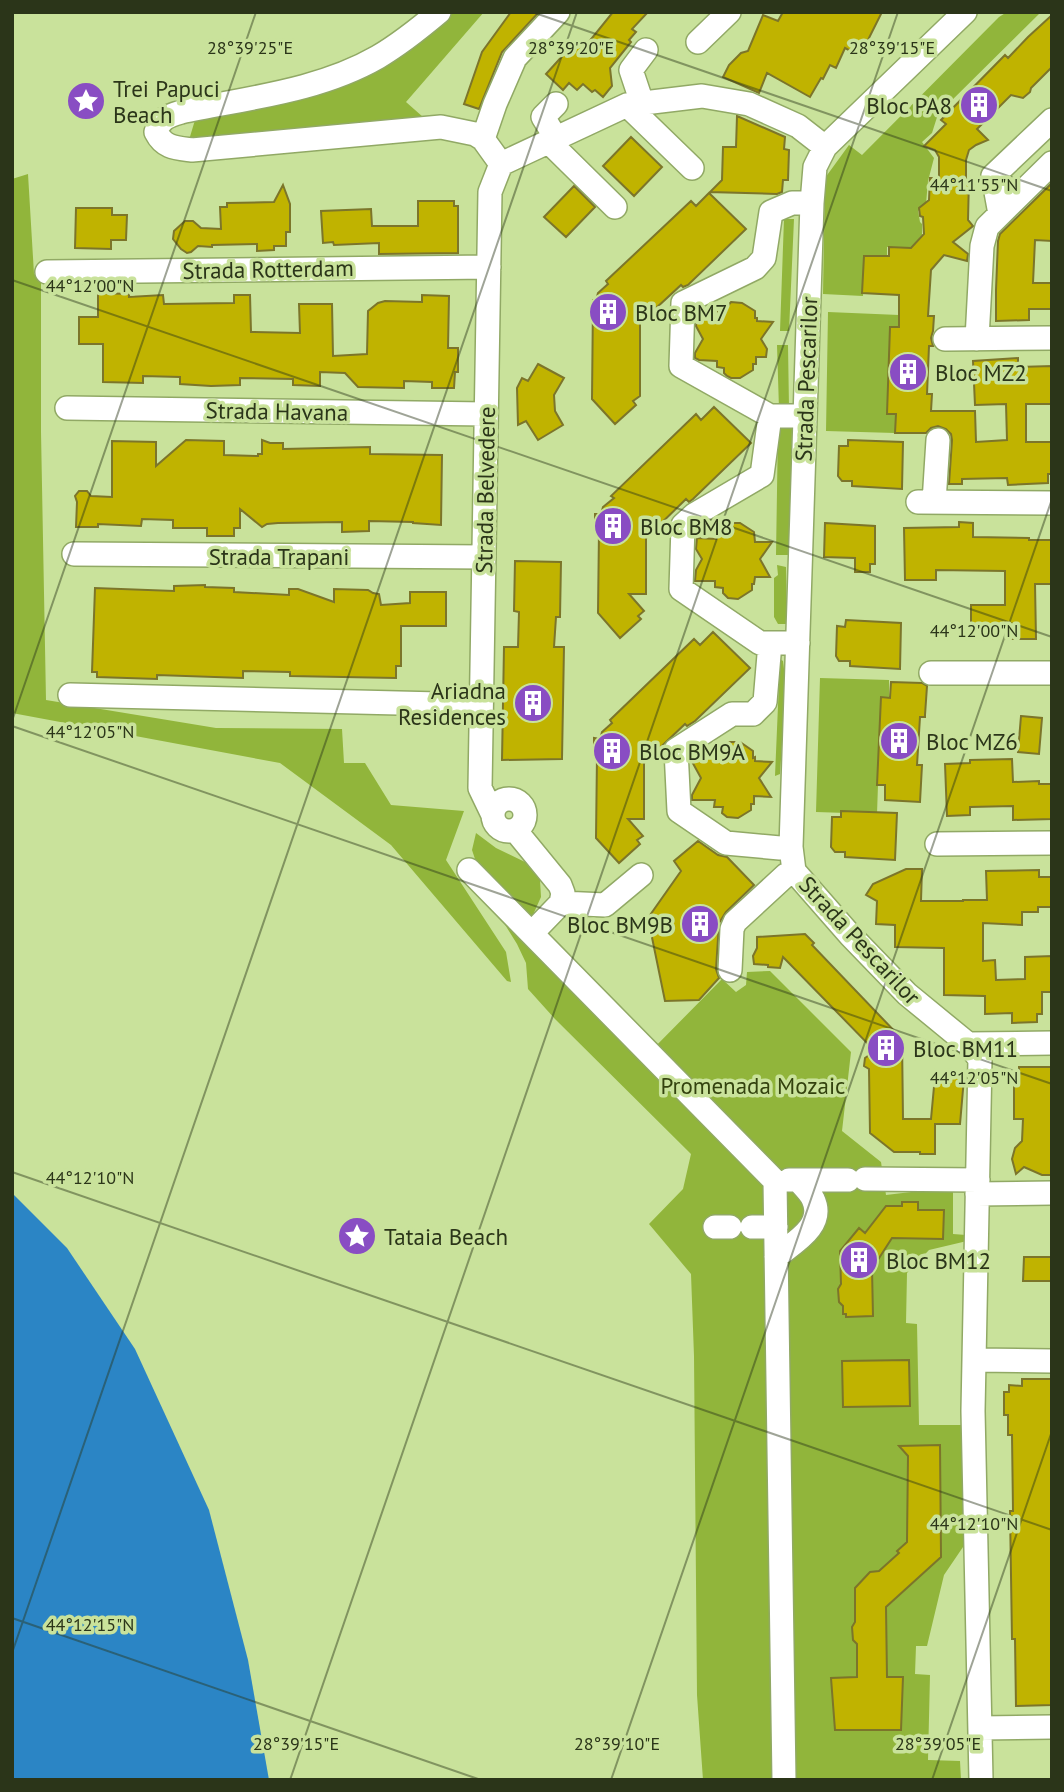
<svg xmlns="http://www.w3.org/2000/svg" width="1064" height="1792" viewBox="0 0 1064 1792" font-family="'PT Sans',sans-serif">
<rect width="100%" height="100%" fill="#c9e29b"/>
<path fill="#91b53b" d="M445 12H484L406 102 423 117 189 140 195 120 323 87Z
M1007 12H1041L938 114 932 133 922 142 934 158 928 181 926 204 918 211 920 222 922 224V235L911 248 887 247V255L864 256 863 296 823 294 825 178 849 145 862 155 999 17Z
M28 174 34 274 41 275V432L46 700 216 728 342 729 344 763H365L391 805 464 811 446 860 506 952 511 982 507 981 391 845 280 763 12 713V179Z
M784 219H794L789 331H780Z
M828 312 899 315V327H890L887 413 896 414 895 433 826 431Z
M777 345H788L789 408 779 409Z
M778 427 792 428 790 555H776Z
M777 565 786 567 787 624H778L774 617V578L778 575Z
M780 659 783 661 786 685 780 774 775 776Z
M820 678 889 680V697H881L877 814 816 812Z
M476 833 496 848 525 862 540 880 541 897 532 917 480 874 472 850Z
M493 905 645 1057 722 979 736 992 746 985 747 972 770 971 851 1052 842 1131 881 1162 886 1195 953 1187V1234L966 1235 967 1241 929 1250 907 1273 906 1323 917 1324 919 1425H967L963 1547 944 1575 927 1646H916L915 1674 930 1675 928 1760 960 1761 961 1780H703L697 1695 694 1356 691 1274 649 1224 683 1189 691 1154 555 1019 528 989 526 963 517 944Z"/>
<path fill="#2b85c5" d="M12 1193 67 1248 135 1349 209 1510 248 1660 269 1780H12Z"/>
<path fill="#c0b300" stroke="#7c752a" stroke-width="2" d="M511 12H539L502 52 479 109 464 104 482 52Z
M613 12H648L632 29 636 32 629 40 631 42 610 68 612 86 603 97 595 90 592 92 583 84 577 90 569 83 563 90 546 74 576 41 584 48Z
M783 12H882L860 56 845 48 836 68 830 65 823 79 821 78 810 97 767 73 759 93 723 77 729 65 741 53 748 51 763 15 778 21Z
M1052 15V67L1031 88 1030 92 1023 98 1011 95 977 129 988 140 976 145 969 150 966 160V179H969L968 220 973 226 953 242 968 254 967 261 944 255 931 270 928 316H934L933 331 931 338 933 346H929L927 394H932L931 411H975L976 442 1007 440 1006 404 975 405 973 361 1018 358V367L1052 366V404H1026V442H1052V474H1048V483L1008 485 1007 478 962 479V484H949L952 440 951 434 946 429 938 426 931 428 926 433H895L896 414H887L890 327H899V295L862 293 864 256H889V247L911 248 924 234 923 217 920 216 919 208 929 200 930 178H939V157L935 150 924 146 946 124 941 120 1005 55 1008 58 1028 37Z
M737 116 785 137 784 149 789 150 788 180H783L782 192 777 194 710 192 722 180 723 147H736Z
M631 137 662 167 634 196 603 166Z
M1052 183V241L1035 240 1033 283H1052V309H1029V320L996 321V290L998 241 1000 234Z
M283 185 290 204V232H286V246H274V250L257 251V244L212 245V247L198 246 191 252 187 253 181 249 173 239 174 231 185 221H193L201 228 221 229 220 207H227V203L274 202Z
M574 186 595 207 566 237 544 217Z
M709 193 746 229 688 285 683 287 681 285 640 323V396L633 401 636 405 615 424 592 399 593 300H596L598 293 608 284 606 281 691 201 696 206Z
M418 201H454V206H458V253L379 254V243L334 245 333 242 323 243 321 211 371 209 372 226H418Z
M76 208H112V215H127L126 240H111V249L75 248Z
M98 293 129 294V297L163 295 164 304 234 303V295H250L251 332 300 333 299 304H332L333 356 367 354 368 311 378 303 385 301 422 302V295L449 296 448 348H458V372H455L454 388H432V382L404 381V388L358 387 345 373 320 372V386L293 385V379L240 378V385L211 386 180 384V377L143 376V383L103 382V344H79V317H98Z
M731 302 742 303 755 311V318H757V321L773 322 761 339 767 349 766 357H756V364H753V370L740 378H731L727 376 724 373V368L717 367V361L699 360 695 358V353L703 339 696 326 697 318H718V312H726V308Z
M538 364 564 378 554 395 555 411 563 425 538 440 526 421 518 425 517 388 522 378 528 381Z
M714 407 751 443 693 499 689 502 686 499 646 538V594H629L644 611 638 616 641 619 620 638 598 613 599 531 595 530V514H601L603 507 614 498 611 496 696 414 701 420Z
M186 440 224 441V455L258 456V454H262V440L270 443H283V449L370 447V454L442 455 441 525 413 523V522L369 521V531L342 532V522L278 523 267 524 262 527 240 509V528H234V536H207V528H173V520L142 519 141 526 98 524V527H76L77 502 75 496 79 491H87L91 496 112 497V441L156 442V466Z
M848 440 903 442 902 489 852 486V481H842L838 476 839 446H848Z
M959 522 973 523V537L1029 538V540H1052V584H1035L1036 639H1006V629H971V605H1005V571L936 570V580H905L904 528 959 527Z
M730 523H740L754 532 755 542H772L760 559 770 577H755L754 584H752V590L738 599 728 598 723 593V588L715 587V581H695L696 570 702 559 696 549 697 538 716 539V532H725V528Z
M825 523 875 526V564H870V572H855V558L824 557Z
M515 561 561 562 560 617H556L554 647H564L562 759 502 760 504 647H518L519 612 514 611Z
M205 585V587L234 588V592L289 595V589H298L334 602V589L368 590 373 593 379 594 381 605 410 603V592H446V626H401V666H396V678L290 676V672L243 671V678L157 675V679L97 677V672H92L95 588 174 591V586Z
M846 620 901 623 900 669 850 666V661H839L836 656 837 626 845 627Z
M713 632 750 668 695 721 687 726 685 724 644 763V819H628L643 836 637 840 640 844 619 863 596 838 597 756 594 755V738L600 739 602 732 612 723 610 720 694 639 700 645Z
M891 682 922 683 927 686 925 715V717H920L917 765H922L920 802 885 800V785H877L881 697 890 698Z
M1021 716 1042 718 1039 754 1018 752Z
M729 742H740L753 751V758L755 757V761L772 762 759 778 771 797 754 796V804H751V810L738 818 727 817 722 813 723 807H714L715 800H692V795L701 778 690 758H716V752H724V747Z
M1012 759 1013 782 1039 781V784H1052V819L1013 820V806L970 807V815L947 816 945 764 970 763V760Z
M841 811 897 813 895 860 845 857V852H835L831 847 832 817H841Z
M698 841 718 855 727 857 754 885 726 912 719 923 716 969 719 978 699 1000 665 1001 648 918 681 871 674 861Z
M906 869H922L921 901H963V900H987L986 871 1039 870V877H1052L1051 907H1038V912H1022V925L983 923V961L995 960 996 980 1025 979V957L1052 956V992H1042V1014H1037V1022L1012 1023V1013L985 1014V996L944 995V948L895 947V925L876 924 877 901 866 895 873 884Z
M805 934 814 943 812 945 902 1039 903 1119H931L935 1076 964 1078 960 1124H935V1154H920V1152H894L870 1133 869 1069 864 1066 865 1058 875 1051 783 957 780 968 768 967V965L754 964 753 956 757 948V937Z
M1019 1067H1052V1175H1042L1024 1167 1016 1174 1012 1159 1015 1148 1022 1141 1023 1119H1014V1076H1019Z
M902 1202H918V1210H944L943 1239 892 1238 872 1269 873 1316 846 1317V1314H843V1306L839 1302 838 1289 841 1284 840 1251 859 1228 865 1233 886 1206H902Z
M1024 1257H1051L1052 1281H1023Z
M909 1360 910 1406 843 1407 842 1361Z
M1022 1379H1052V1705L1016 1706 1015 1639H1012L1010 1511H1013L1012 1435H1008V1415H1004V1392H1009V1385L1022 1386Z
M940 1445 941 1557 886 1607 887 1677H903L901 1730H835L831 1678 857 1677V1644L853 1640 852 1627 855 1622V1588L870 1572 879 1571 899 1553 897 1551 907 1542 908 1456 899 1446Z"/>
<g fill="none" stroke-linecap="round" stroke-linejoin="round">
<defs>
<path id="minor" d="M439 12C420 28 400 44 378 57 319 91 247 98 181 112 168 116 160 118 156 132 164 148 176 148 192 150L441 127 475 134 483 139 501 164 627 105 702 96 749 104 798 126 825 147
M965 12 825 147 815 167 812 203 791 847 794 871 850 935 907 994 968 1044 980 1059 973 1411 981 1780
M698 42 729 12
M642 103 631 70 646 50
M556 104 543 117 556 138
M627 105 692 168
M483 139 495 104 515 58 558 12
M549 142 615 207
M1000 214 993 176 1052 120
M47 272 489 267
M945 339 1052 338
M977 339 982 246 987 227 1052 163
M67 408 486 414
M805 416H770L681 366 683 303 755 268 764 258 771 212 792 203H812
M918 502 1052 503
M934 502 938 440
M74 554 484 557
M770 643H760L681 589 683 525 694 515 762 475 770 416
M931 673H1052
M70 695 481 705
M493 815a16 16 0 1 1 32 0a16 16 0 1 1-32 0Z
M493 815 480 788 490 192 501 164
M515 830 560 885 563 893 561 903 532 933
M937 844 1052 843
M791 847 780 848 726 843 679 811 676 750 732 714H753L765 702 770 643H798
M469 870 775 1181 784 1780
M561 903 605 905 641 875
M730 970 732 929 735 922 786 875 794 871
M968 1044 1052 1043
M865 1179 978 1180
M789 1180H848
M977 1194 1052 1193
M715 1227H730
M752 1227H776
M776 1257C793 1243 826 1226 813 1199 810 1192 803 1186 798 1180
M974 1360 1052 1361
M980 1728 1052 1727"/>
</defs>
<use href="#minor" stroke="#91a965" stroke-width="26"/>
<use href="#minor" stroke="#fff" stroke-width="23"/>
</g>
<path fill="none" stroke="#2b3519" stroke-width="2" stroke-opacity="0.45" d="M532 12 1052 191M12 280 1052 637M12 721 256 12M12 726 1052 1084M12 1172 1052 1530M12 1618 481 1780M12 1653 577 12M290 1780 898 12M611 1780 1052 499M932 1780 1052 1431"/>
<defs>
<symbol id="sight-disc" viewBox="-11 -11 22 22"><circle r="9.5" fill="#894dc3" stroke="#c9e29b"/><path d="M0-6L1.8-2.2L6-1.7L2.9 1.2L3.7 5.4L0 3.3L-3.7 5.4L-2.9 1.2L-6-1.7L-1.8-2.2Z" fill="#fff"/></symbol>
<symbol id="building-disc" viewBox="-11 -11 22 22"><circle r="9.5" fill="#894dc3" stroke="#c9e29b"/><path d="M-4-6H4V6H1V3H-1V6H-4ZM-2.5-4.3h1.7v1.8h-1.7ZM.8-4.3h1.7v1.8H.8ZM-2.5-1h1.7V.8h-1.7ZM.8-1h1.7V.8H.8Z" fill="#fff"/></symbol>
</defs>
<g fill-rule="evenodd">
<use href="#sight-disc" x="64" y="79" width="44" height="44"/>
<use href="#building-disc" x="957" y="83" width="44" height="44"/>
<use href="#building-disc" x="586" y="290" width="44" height="44"/>
<use href="#building-disc" x="886" y="350" width="44" height="44"/>
<use href="#building-disc" x="591" y="504" width="44" height="44"/>
<use href="#building-disc" x="511" y="681" width="44" height="44"/>
<use href="#building-disc" x="877" y="719" width="44" height="44"/>
<use href="#building-disc" x="590" y="729" width="44" height="44"/>
<use href="#building-disc" x="678" y="902" width="44" height="44"/>
<use href="#building-disc" x="864" y="1026" width="44" height="44"/>
<use href="#sight-disc" x="335" y="1214" width="44" height="44"/>
<use href="#building-disc" x="837" y="1238" width="44" height="44"/>
</g>
<g text-anchor="middle" dominant-baseline="central" stroke-width="7" stroke-linejoin="round" paint-order="stroke">
<g font-size="23" fill="#2b3519" stroke="#c9e29b" text-anchor="start">
<text x="113" y="88">Trei Papuci<tspan x="113" dy="26">Beach</tspan></text>
<text x="952" y="105" text-anchor="end">Bloc PA8</text>
<text x="635" y="312">Bloc BM7</text>
<text x="935" y="372">Bloc MZ2</text>
<text x="640" y="526">Bloc BM8</text>
<text x="506" y="690" text-anchor="end">Ariadna<tspan x="506" dy="26">Residences</tspan></text>
<text x="926" y="741">Bloc MZ6</text>
<text x="639" y="751">Bloc BM9A</text>
<text x="673" y="924" text-anchor="end">Bloc BM9B</text>
<text x="913" y="1048">Bloc BM11</text>
<text x="384" y="1236">Tataia Beach</text>
<text x="886" y="1260">Bloc BM12</text>
</g>
<g font-size="23" fill="#2b3519" stroke="#c9e29b">
<text transform="translate(268 269) rotate(-1)">Strada Rotterdam</text>
<text transform="translate(806 379) rotate(-88)">Strada Pescarilor</text>
<text transform="translate(277 411) rotate(1)">Strada Havana</text>
<text transform="translate(485 490) rotate(-89)">Strada Belvedere</text>
<text x="279" y="556">Strada Trapani</text>
<text transform="translate(860 940) rotate(47)">Strada Pescarilor</text>
</g>
<g font-size="23" fill="#33420e" stroke="#c9e29b">
<text x="753" y="1085">Promenada Mozaic</text>
</g>
</g>
<g font-size="18" text-anchor="middle" fill="#2b3519" stroke="#c9e29b" stroke-width="7" stroke-linejoin="round" paint-order="stroke">
<text x="892" y="54">28°39'15"E</text>
<text x="250" y="54">28°39'25"E</text>
<text x="571" y="54">28°39'20"E</text>
<text x="974" y="191">44°11'55"N</text>
<text x="90" y="292">44°12'00"N</text>
<text x="974" y="637">44°12'00"N</text>
<text x="90" y="738">44°12'05"N</text>
<text x="974" y="1084">44°12'05"N</text>
<text x="90" y="1184">44°12'10"N</text>
<text x="974" y="1530">44°12'10"N</text>
<text x="90" y="1631">44°12'15"N</text>
<text x="296" y="1750">28°39'15"E</text>
<text x="617" y="1750">28°39'10"E</text>
<text x="938" y="1750">28°39'05"E</text>
</g>
<rect width="1064" height="1792" fill="none" stroke="#2b3519" stroke-width="28"/>
</svg>
